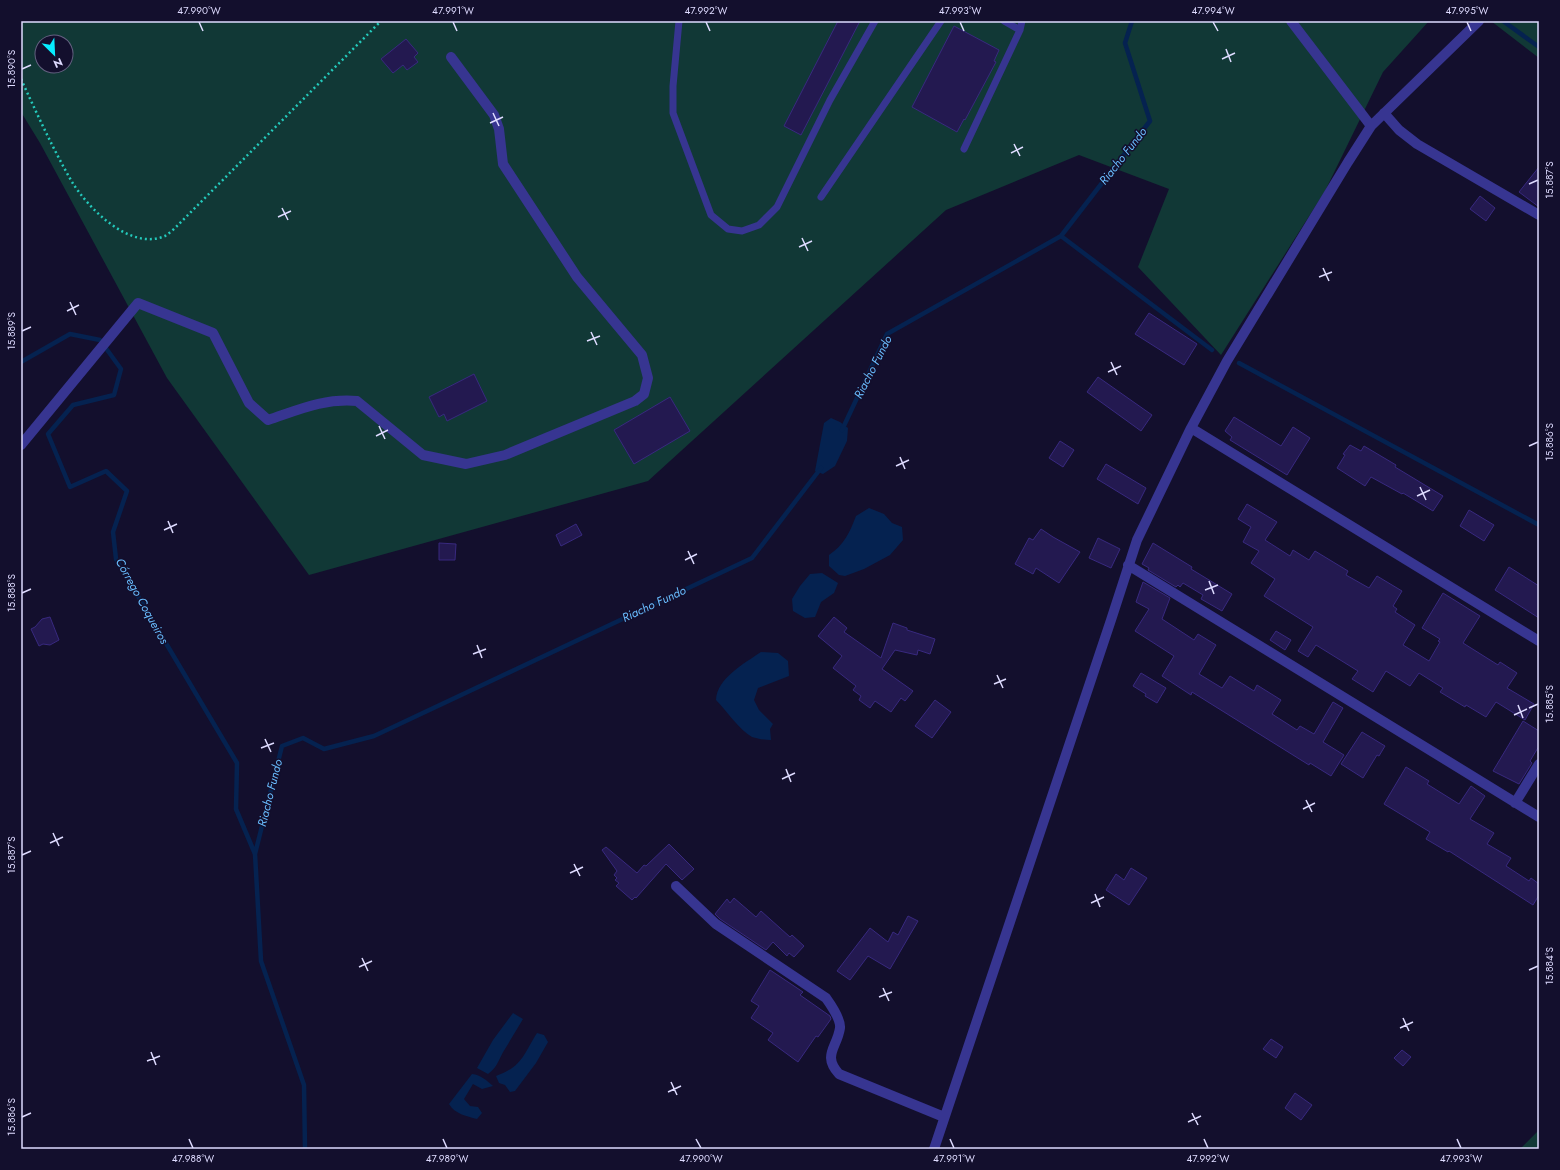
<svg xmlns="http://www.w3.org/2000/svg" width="1560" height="1170" viewBox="0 0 1560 1170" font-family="Jost,sans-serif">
<rect width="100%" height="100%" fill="#130f2d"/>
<path fill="#113836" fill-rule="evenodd" d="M21 21H1429L1383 72 1325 191 1221 355 1138 267 1169 189 1079 155 946 210 648 481 309 575 167 378 40 143 21 112ZM42 42H66V66H42Z
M1491 21H1539V58Z
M1539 1130V1149H1520Z"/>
<path fill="#052250" d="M831 418 840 422 848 428 847 441 835 466 823 474 815 471 824 423Z
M869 508 884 514 892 523 902 527 903 540 890 555 864 569 845 576 839 575 829 566V555C844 545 850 532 856 516Z
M822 573 838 583 834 593 821 602 815 617 805 618 793 611 792 599 800 586 810 574Z
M761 652 778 653 788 661 789 676 758 688 754 700 759 710 773 724 770 729 771 740C765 740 758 739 752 737 739 730 727 711 716 700 717 678 745 663 761 652Z
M513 1013 523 1019C517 1029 511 1039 505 1049 499 1058 498 1067 488 1074L477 1068 493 1040Z
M537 1033 544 1035 548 1042 536 1063 515 1091 510 1092 505 1085 499 1083 496 1076C523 1066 523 1055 537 1033Z
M472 1074C481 1075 486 1080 493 1086L482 1089 473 1084 464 1099 470 1106 478 1107 482 1113 477 1119C466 1116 455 1114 449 1104Z"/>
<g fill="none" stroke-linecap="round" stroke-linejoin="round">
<path stroke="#052250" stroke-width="4.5" d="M1503 21 1539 47
M1061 236 1212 350
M21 362 70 334 100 340 121 369 114 395 73 405 48 434 70 487 106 471 127 491 113 532 116 559 237 763 236 809 255 854
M1239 363 1539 525
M842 430 887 334 1061 236 1150 121 1125 43 1132 21
M305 1149 304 1085 261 961 255 854 282 746 303 738 324 749 374 736 752 558 821 468"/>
</g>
<path fill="#231950" stroke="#38297f" d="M838 21H860L801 135 784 126Z
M954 26 999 50 994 61 996 62 965 120 964 119 957 132 912 107Z
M406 39 418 53 414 57 418 62 407 70 403 65 393 73 381 59Z
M1539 167V207L1519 192Z
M1480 196 1495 208 1486 221 1470 209Z
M1149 313 1197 344 1184 365 1135 334Z
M474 374 487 401 447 421 444 414 439 417 429 397Z
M1098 377 1152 415 1141 431 1087 392Z
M670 397 690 431 634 464 614 430Z
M1234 417 1281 446 1293 427 1310 438 1287 475 1230 440 1232 437 1225 431Z
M1060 441 1074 450 1063 467 1049 458Z
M1350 445 1361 451 1364 446 1396 465 1395 467 1443 496 1433 511 1403 493 1402 494 1371 477 1365 486 1337 468 1345 455 1343 454Z
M1106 464 1146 488 1138 504 1097 479Z
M1247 504 1277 522 1265 540 1290 556 1293 550 1309 560 1315 551 1348 571 1346 575 1369 588 1377 576 1402 591 1393 606 1397 609 1395 612 1415 625 1403 645 1429 661 1440 642 1438 641 1440 639 1422 628 1443 593 1480 616 1463 643 1498 665 1500 662 1517 673 1507 688 1534 704 1525 720 1496 702 1486 717 1466 705 1465 707 1440 692 1443 688 1419 673 1410 686 1386 671 1373 692 1352 679 1358 671 1316 645 1308 657 1298 651 1313 627 1264 596 1275 579 1251 563 1259 551 1243 542 1251 527 1238 519Z
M1469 510 1494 525 1484 541 1460 526Z
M576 524 582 535 561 546 556 535Z
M1041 529 1053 537 1080 552 1059 583 1036 568 1033 574 1015 564 1029 538 1033 540Z
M1098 538 1120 549 1111 568 1089 558Z
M439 543 456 544 455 560H439Z
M1153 543 1192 567 1191 569 1232 594 1222 611 1201 599 1203 595 1183 583 1180 587 1178 585 1176 587 1148 570 1149 568 1142 564Z
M1509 567 1539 586V618L1495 590Z
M1143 582 1170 598 1162 619 1194 640 1198 634 1216 645 1199 674 1222 688 1230 676 1254 691 1257 685 1281 700 1272 714 1297 730 1300 726 1314 734 1333 702 1343 708 1323 742 1344 755 1331 776 1310 763 1309 765 1192 692 1191 695 1162 676 1174 656 1135 631 1149 609 1136 602Z
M50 617 59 640 50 645 43 644 39 646 31 629 35 627 42 619Z
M834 617 847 628 844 632 881 658 893 623 907 628V630L935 639 930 654 918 650 917 655 895 650 882 669 913 691 905 701 901 698 891 712 875 701 870 708 859 700 861 696 853 690 856 686 833 668 842 656 818 636Z
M1276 631 1291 640 1285 650 1270 640Z
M1141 673 1166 688 1157 703 1145 696 1146 694 1133 686Z
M935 700 951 712 932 738 915 726Z
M1523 721 1539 731V746L1530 761 1532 763 1519 784 1493 771Z
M1362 732 1385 746 1379 756 1377 755 1363 778 1341 764Z
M1406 767 1429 781 1427 784 1459 804 1471 786 1485 796 1470 819 1494 833 1487 844 1511 858 1506 866 1529 881 1531 878 1539 884V895L1533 905 1449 851 1448 852 1426 839 1430 832 1384 804Z
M669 844 694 869 682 880 666 864 636 898 635 897 632 900 616 886 619 883 615 880 617 878 614 875 617 871 602 850 606 847 637 873 644 865 646 866Z
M1131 868 1147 878 1129 905 1106 890 1116 874 1124 880Z
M734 898 756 917 761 911 790 937 792 935 804 946 794 957 789 953 787 956 773 942 766 950 720 919 715 914 727 899 730 903Z
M908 916 918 921 890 969 868 956 850 980 837 971 870 928 888 942 893 932 898 935Z
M770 970 803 992 800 995 830 1016 831 1019 818 1037 816 1036 798 1062 768 1040 773 1033 751 1018 759 1006 751 1001Z
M1271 1039 1283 1047 1276 1058 1263 1049Z
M1402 1050 1411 1057 1403 1066 1394 1058Z
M1295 1093 1312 1105 1301 1120 1285 1108Z"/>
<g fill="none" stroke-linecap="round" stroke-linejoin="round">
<path stroke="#24cabc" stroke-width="2.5" stroke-dasharray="2 3" stroke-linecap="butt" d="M21 79C37 114 53 149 72 182 89 209 130 251 165 236 170 233 175 228 179 224L381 21"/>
<path stroke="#373591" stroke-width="7" d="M679 21 673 86V113L711 215 728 229 742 231 759 225 777 207 830 100 875 21
M1004 21 1020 30
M964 149 1020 30 1022 21
M821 197 941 21"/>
<path stroke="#373591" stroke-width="10" d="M1291 21 1371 126
M1384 113 1399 130 1417 144 1539 215
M1191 428 1539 641
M21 445 138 303 213 333 249 403 268 420C298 410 324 398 357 401L423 455 466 464 505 455 635 401 644 394 648 378 642 355 577 277 503 164 499 129 494 115 451 57
M1128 565 1539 817
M1515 803 1539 764
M676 886 716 924 826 998C831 1005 841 1019 840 1028 837 1048 822 1055 839 1074L944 1117
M934 1149 1111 620 1137 540 1191 428 1227 361 1348 162 1371 126 1479 21"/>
</g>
<path fill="none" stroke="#dedbff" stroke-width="1.5" d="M199 22 203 31M453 22 457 31M706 22 710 31M960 22 964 31M1213 22 1218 31M1467 22 1471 31M1226 49 1231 62M1222 59 1235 53M22 69 31 65M493 113 499 126M490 123 503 117M1014 144 1020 156M1011 153 1023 147M1529 184 1538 180M282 208 288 220M278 217 291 211M802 238 808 251M799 247 812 241M1323 268 1329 281M1319 277 1332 272M70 302 76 315M67 311 79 305M22 331 31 327M591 332 597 345M587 341 600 336M1111 362 1117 375M1108 372 1121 366M379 426 385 439M376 436 388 430M1529 446 1538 442M900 457 905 469M896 466 909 460M1420 487 1426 500M1417 496 1430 490M168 521 173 533M164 530 177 524M688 551 694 564M685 560 697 554M1209 581 1214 594M1205 590 1218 585M22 593 31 589M477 645 482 658M473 654 486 649M997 675 1003 688M994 684 1006 679M1518 705 1523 718M1529 708 1538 704M1514 715 1527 709M265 739 271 752M261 748 274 743M786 769 791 782M782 779 795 773M1306 800 1312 812M1303 809 1315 803M53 833 59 846M50 843 63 837M22 855 31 851M574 864 580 876M570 873 583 867M1095 894 1100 907M1091 903 1104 897M362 958 368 971M359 967 372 961M1529 970 1538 966M883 988 889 1001M879 997 892 992M1403 1018 1409 1031M1400 1028 1413 1022M151 1052 156 1065M147 1061 160 1056M671 1082 677 1095M668 1092 681 1086M1192 1113 1198 1125M22 1117 31 1113M1188 1122 1201 1116M189 1139 193 1148M443 1139 447 1148M696 1139 701 1148M950 1139 954 1148M1204 1139 1208 1148M1457 1139 1461 1148"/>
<g text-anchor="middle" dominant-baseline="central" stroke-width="3" stroke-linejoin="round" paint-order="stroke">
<g font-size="12" font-style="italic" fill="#69bdff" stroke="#130f2d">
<text transform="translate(1123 156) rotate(-52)">Riacho Fundo</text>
<text transform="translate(873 367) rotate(-63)">Riacho Fundo</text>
<text transform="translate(142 601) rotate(61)">Córrego Coqueiros</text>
<text transform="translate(654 604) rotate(-25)">Riacho Fundo</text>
<text transform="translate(270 793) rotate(-76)">Riacho Fundo</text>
</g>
</g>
<rect width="1560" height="1170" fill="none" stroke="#130f2d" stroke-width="44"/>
<g transform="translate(54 54) rotate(156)"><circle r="19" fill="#130f2d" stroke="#646181"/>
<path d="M0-3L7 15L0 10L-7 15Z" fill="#07ecff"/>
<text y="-6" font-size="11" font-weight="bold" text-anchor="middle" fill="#dedbff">N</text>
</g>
<rect x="22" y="22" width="1516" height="1126" fill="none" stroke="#dedbff" stroke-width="1.5"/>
<g font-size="10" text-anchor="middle" fill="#dedbff">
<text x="199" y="14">47.990°W</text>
<text x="453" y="14">47.991°W</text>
<text x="706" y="14">47.992°W</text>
<text x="960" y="14">47.993°W</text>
<text x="1213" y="14">47.994°W</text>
<text x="1467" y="14">47.995°W</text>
<text transform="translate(11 69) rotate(-90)" y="4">15.890°S</text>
<text transform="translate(1549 180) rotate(-90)" y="4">15.887°S</text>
<text transform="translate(11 331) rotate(-90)" y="4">15.889°S</text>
<text transform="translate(1549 442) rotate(-90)" y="4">15.886°S</text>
<text transform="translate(11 593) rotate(-90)" y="4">15.888°S</text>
<text transform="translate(1549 704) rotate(-90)" y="4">15.885°S</text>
<text transform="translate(11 855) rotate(-90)" y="4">15.887°S</text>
<text transform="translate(1549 966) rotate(-90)" y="4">15.884°S</text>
<text transform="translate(11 1117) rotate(-90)" y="4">15.886°S</text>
<text x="193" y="1162">47.988°W</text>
<text x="447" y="1162">47.989°W</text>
<text x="701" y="1162">47.990°W</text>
<text x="954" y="1162">47.991°W</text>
<text x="1208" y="1162">47.992°W</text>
<text x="1461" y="1162">47.993°W</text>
</g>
</svg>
